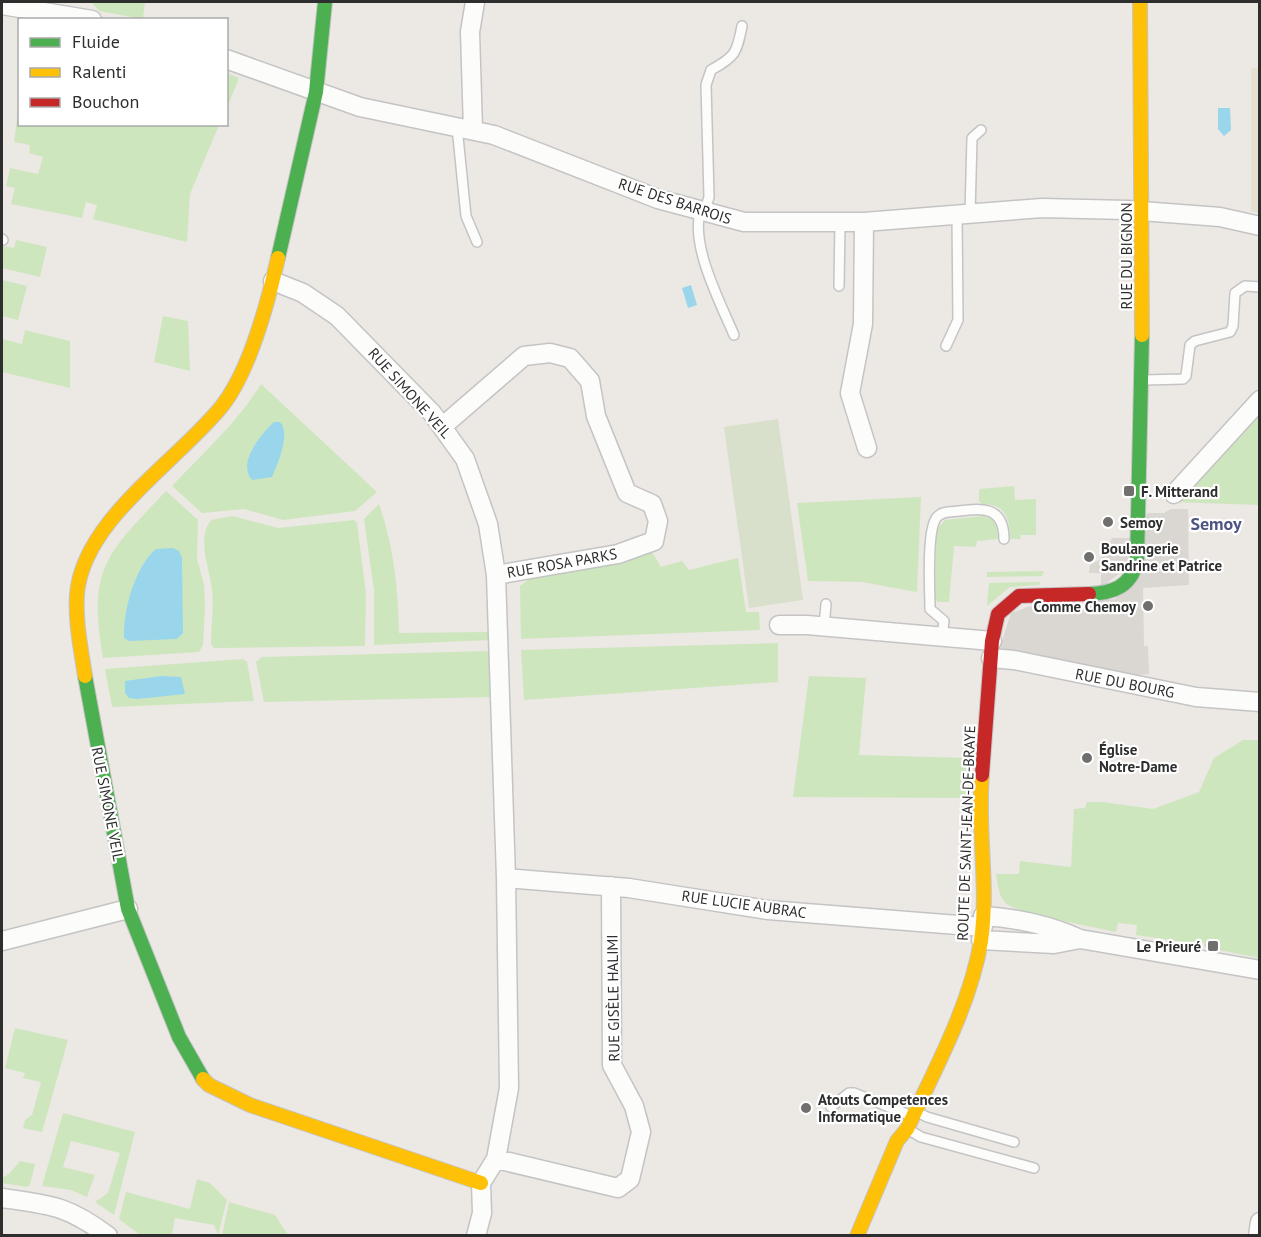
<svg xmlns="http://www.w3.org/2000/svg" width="1261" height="1237" viewBox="0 0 1261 1237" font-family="'PT Sans',sans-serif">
<rect width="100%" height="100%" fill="#ece8e4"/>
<path fill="#e6e0d3" d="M1251 68H1259V213L1251 211Z"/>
<path fill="#cee6be" d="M91 2H145L143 19 99 11Z
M227 73 239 78 227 108Z
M19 104 20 124 219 125 190 194 187 242 93 219 97 205 86 202 82 218 11 204 15 188 6 186 10 168 38 174 43 157 29 153 30 145 14 142Z
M16 240 47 247 40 277 2 268 3 246 14 248Z
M2 280 27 286 18 320 2 316Z
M163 316 188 321 190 371 154 362Z
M25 330 70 341V388L2 372V339L22 344Z
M261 384 377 492 355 511 283 520 244 509 202 513 172 486C203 453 237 423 261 384Z
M1259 408V505L1174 502Z
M1014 486 1015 500 1036 499V535H1020L1021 539H1010C1010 520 1006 503 983 505L979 501V489Z
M166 491 198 520 197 559 204 584 205 606 203 645 199 652 103 658C87 567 107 554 166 491Z
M921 497 917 592 862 582 808 581 797 503Z
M379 504C394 547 398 588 399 633L490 632 491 640 374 645V590L364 519Z
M232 516 278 528 354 520 357 523 366 593 365 646 214 648 211 644C211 626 214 608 212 590 210 568 196 540 211 520Z
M981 516 990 517 996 521 998 539 977 541 976 547 954 546 949 602H938L935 599 936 530 945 520Z
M648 550 652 552 661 567 682 561 689 570 738 558 746 612H759L760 630 521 639 520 586 537 573Z
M1044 571 1042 576 987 577V572Z
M1040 582 1039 585 1010 587 987 606 989 583Z
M778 643V682L524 700 521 650Z
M491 651 493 697 264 702 256 662 262 657Z
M243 659 247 662 254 701 112 707 105 669Z
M809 676 866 678 859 755 969 758 966 798 793 797Z
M1243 740H1259V958L1204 947V942L1195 941 1192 943 1136 935 1137 925 1118 923 1116 932C1094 927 1022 914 1007 904 998 897 998 885 996 874H1019L1020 861 1071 867 1074 809 1085 808 1087 802H1103L1153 809 1199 792 1214 758Z
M15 1028 68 1040 42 1132 23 1128 25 1120 32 1115 41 1082 23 1078 25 1073 5 1068Z
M63 1113 135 1132 114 1215 95 1202 108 1193 120 1153 71 1141 63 1167 95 1175 87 1197 71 1190 42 1186Z
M20 1161 35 1164 30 1185 27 1187 2 1183V1178L9 1174Z
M197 1179 210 1183 227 1200 218 1235 214 1225 175 1218 172 1235H140L119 1219 126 1192 190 1209Z
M229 1202 275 1215 288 1235H222Z"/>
<path fill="#d8e0cc" d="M778 419 803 600 749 608 724 427Z"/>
<path fill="#dad6d2" d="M1171 509H1188L1189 585 1143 588 1144 646H1148L1149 674 1134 675 1015 656 1000 647 1011 613 1042 602 1043 609 1090 608V602L1116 599 1147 513H1164Z
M1112 538H1132L1128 567 1101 587V573H1089L1090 565 1101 559Z"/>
<path fill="#99d6ec" d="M1218 108H1230L1231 130 1224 136 1218 129Z
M691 285 697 305 688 308 682 288Z
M274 422H280C291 434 278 463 272 477L252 480C237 463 260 435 274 422Z
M173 548 179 551 182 558 183 633 177 639 129 641 124 638C123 611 135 566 156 549Z
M161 676 181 677 185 694 137 699 129 698 125 693V681Z"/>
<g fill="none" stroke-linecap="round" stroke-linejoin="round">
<defs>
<path id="lane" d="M457 127 466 216 477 242
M700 212C691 247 720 302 734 335
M704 214 709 197 706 85 711 70C735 57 737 53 742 26
M970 214 972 138 981 130
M2 239 3 240
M839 286 840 222
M946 346 958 320 957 214
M1144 380 1183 379 1186 376 1190 345 1195 341 1230 332 1233 326 1235 293 1245 286 1260 287
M824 627 826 604
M942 637 944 621 930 609C930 591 926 529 937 517 942 511 952 512 959 511 984 507 1004 508 1004 539
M831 1107 849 1093H854L912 1116
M917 1112 927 1117 1014 1142
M909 1130 921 1137 1034 1168"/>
<path id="street" d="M2 5 92 20
M226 59 360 107 494 135 658 199 744 222H864L1042 208 1128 210 1220 217 1260 226
M473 129 470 32 475 2
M864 222 863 324 850 393 867 448
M273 281 303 293 337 316 432 413 465 459 488 524 496 575 506 878 509 1088 496 1159 481 1183 482 1213 476 1236
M443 426 524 356 550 353 570 358 590 381 596 416 627 493 652 504 658 521 654 541 618 554 496 575
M1174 494 1260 400
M779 625H807L992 641
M991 658 1014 660 1196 697 1260 702
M506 878 629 888 768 910 983 927
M983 916C1018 918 1049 925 1080 939L1260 970
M981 940 1054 944 1080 939
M2 941 128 909
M496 1159 618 1188 630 1179 641 1132 634 1106 612 1065 611 886
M2 1198C50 1205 67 1205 108 1236
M1258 1236 1260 1222"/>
<path id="fast" d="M278 258 316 92 325 2
M1089 594C1113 593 1130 587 1137 562L1142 335
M85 676 128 909 179 1037 203 1079"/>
<path id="slow" d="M1140 2 1142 335
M85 676C81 649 75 621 77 594 83 520 178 461 222 406 249 372 268 302 278 258
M203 1079 209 1085 250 1105 481 1183
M857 1236 897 1141 907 1129C935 1069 970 1006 981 941 989 886 977 830 982 775"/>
<path id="jam" d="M982 775 992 641 998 614 1019 596 1089 594"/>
</defs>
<use href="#lane" stroke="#c5c4c5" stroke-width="12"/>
<use href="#street" stroke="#c5c4c5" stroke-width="21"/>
<use href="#fast" stroke="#c5c4c5" stroke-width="16"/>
<use href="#slow" stroke="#c5c4c5" stroke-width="16"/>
<use href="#jam" stroke="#c5c4c5" stroke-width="16"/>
<use href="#lane" stroke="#fcfcfb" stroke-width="9"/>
<use href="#street" stroke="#fcfcfb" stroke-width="18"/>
<use href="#fast" stroke="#4caf50" stroke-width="14"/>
<use href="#slow" stroke="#ffc107" stroke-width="14"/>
<use href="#jam" stroke="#c62828" stroke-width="14"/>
</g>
<g fill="#706f6e" stroke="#fff" stroke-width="2">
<rect x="1123" y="485" width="12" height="12" rx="3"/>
<circle cx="1108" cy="522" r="6"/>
<circle cx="1089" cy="557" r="6"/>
<circle cx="1148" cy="606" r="6"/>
<circle cx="1087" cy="758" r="6"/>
<rect x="1207" y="940" width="12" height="12" rx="3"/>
<circle cx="806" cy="1108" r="6"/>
</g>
<g text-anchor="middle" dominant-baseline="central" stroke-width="4.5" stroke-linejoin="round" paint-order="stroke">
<g font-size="15" fill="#2e2e2e" stroke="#fff">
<text transform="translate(675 201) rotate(18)">RUE DES BARROIS</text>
<text transform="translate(1126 256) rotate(-90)">RUE DU BIGNON</text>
<text transform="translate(410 393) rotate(48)">RUE SIMONE VEIL</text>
<text transform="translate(562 563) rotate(-10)">RUE ROSA PARKS</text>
<text transform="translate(1125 683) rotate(11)">RUE DU BOURG</text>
<text transform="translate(108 804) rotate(79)">RUE SIMONE VEIL</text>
<text transform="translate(966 833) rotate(-88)">ROUTE DE SAINT-JEAN-DE-BRAYE</text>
<text transform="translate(744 904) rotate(8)">RUE LUCIE AUBRAC</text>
<text transform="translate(613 998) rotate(-91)">RUE GISÈLE HALIMI</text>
</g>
<g font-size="15" font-weight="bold" fill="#2e2e2e" stroke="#fff" text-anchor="start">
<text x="1141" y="491">F. Mitterand</text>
<text x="1120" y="522">Semoy</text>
<text x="1101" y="548">Boulangerie<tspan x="1101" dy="17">Sandrine et Patrice</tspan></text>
<text x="1136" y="606" text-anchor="end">Comme Chemoy</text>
<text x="1099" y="749">Église<tspan x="1099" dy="17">Notre-Dame</tspan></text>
<text x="1201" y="946" text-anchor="end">Le Prieuré</text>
<text x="818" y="1099">Atouts Competences<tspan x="818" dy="17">Informatique</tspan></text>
</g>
<g font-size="18" font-weight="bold" fill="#4d5680" stroke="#fff">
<text x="1216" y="523">Semoy</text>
</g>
</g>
<rect width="1261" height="1237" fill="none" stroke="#2e2e2e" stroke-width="6"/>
<rect x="18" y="18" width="210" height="108" fill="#ffffff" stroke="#ababab" stroke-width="1.5"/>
<rect x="30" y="38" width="30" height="9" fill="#4caf50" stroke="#ababab" stroke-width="1.5"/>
<text x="72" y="48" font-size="18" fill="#2e2e2e">Fluide</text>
<rect x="30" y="68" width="30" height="9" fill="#ffc107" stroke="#ababab" stroke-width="1.5"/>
<text x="72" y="78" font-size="18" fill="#2e2e2e">Ralenti</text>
<rect x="30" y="98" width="30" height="9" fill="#c62828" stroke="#ababab" stroke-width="1.5"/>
<text x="72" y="108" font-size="18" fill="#2e2e2e">Bouchon</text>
</svg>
